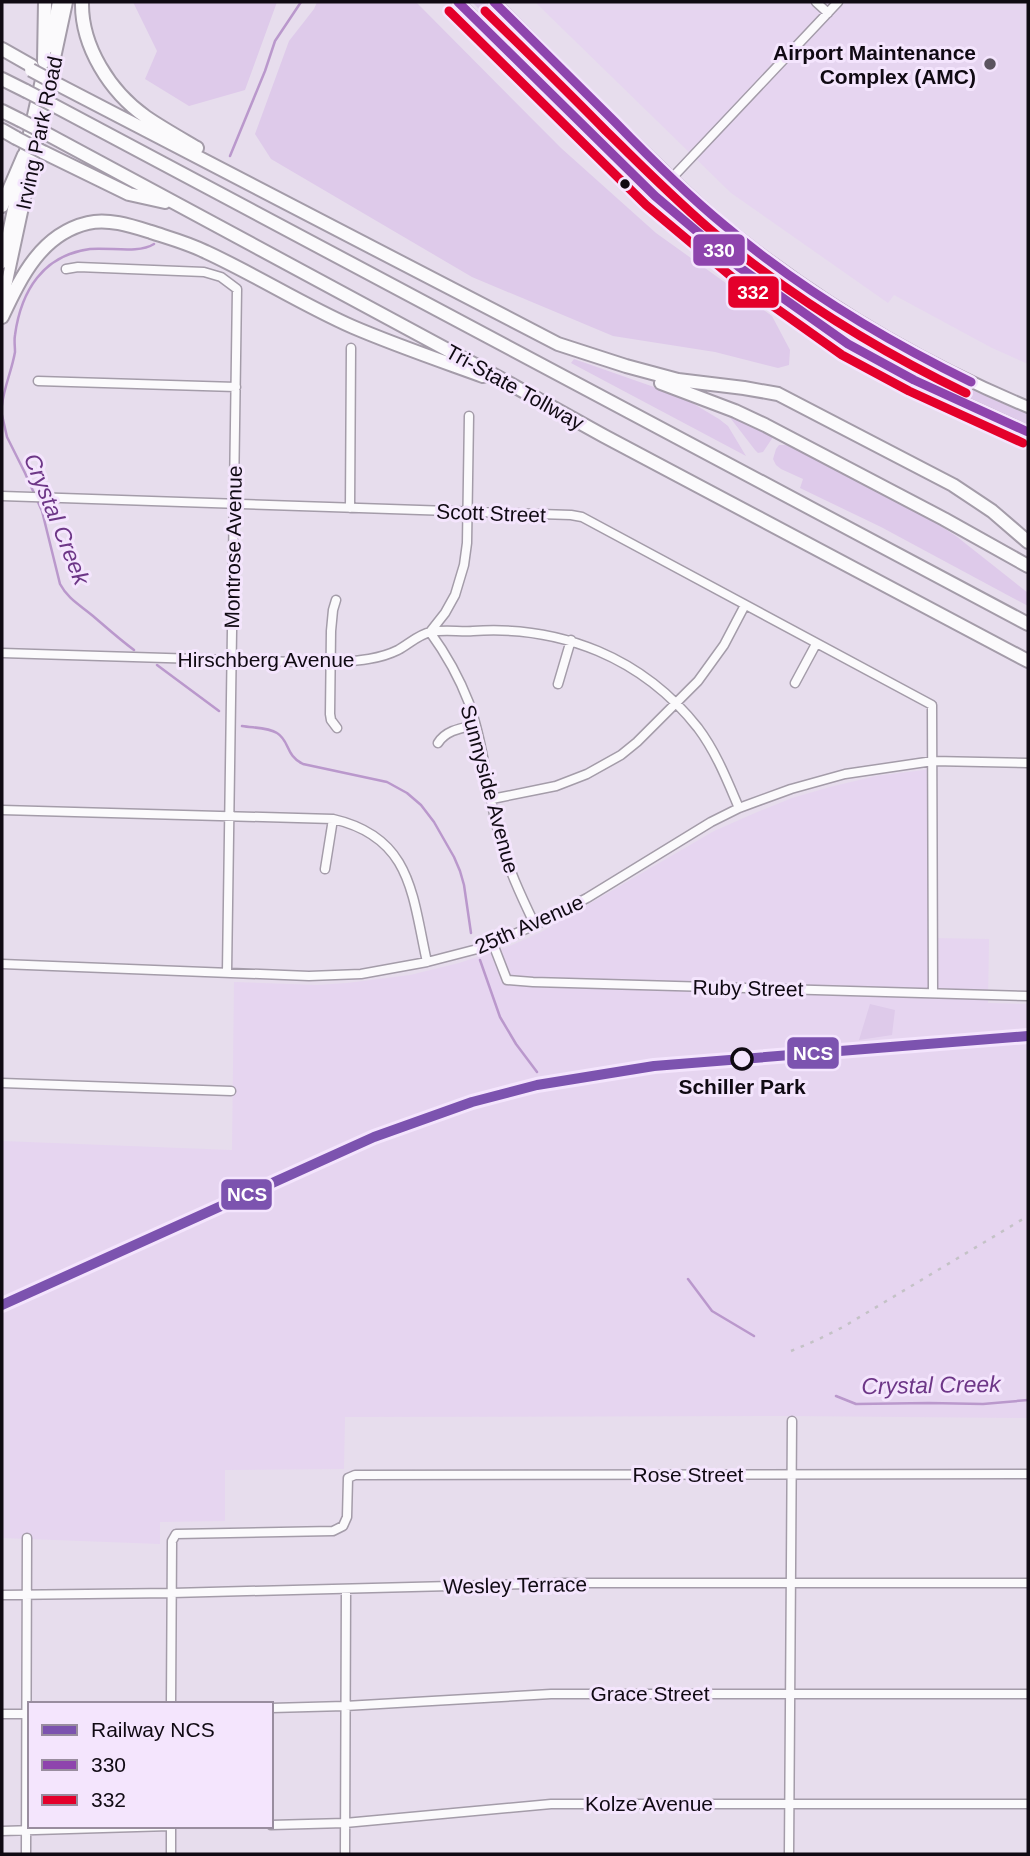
<svg xmlns="http://www.w3.org/2000/svg" width="1030" height="1856" viewBox="0 0 1030 1856" font-family="Helvetica,sans-serif">
<rect width="100%" height="100%" fill="#e7dded"/>
<path fill="#e6d5f0" d="M535 2H1028V364L992 348 894 295 888 303 731 193Z
M932 769V938L989 939 988 1003 1028 1004V1418L788 1416 345 1417 344 1469 225 1470V1521L160 1522V1544L2 1538V1141L232 1150 234 982 317 985 347 983 410 975 459 963 505 948 541 932 714 831 755 813 792 798 830 787 876 776Z"/>
<path fill="#decaea" d="M133 2H277L245 90 189 106 145 79 157 51Z
M317 2H416L561 148 656 233 772 316 790 350 789 365 778 368 715 352 613 336 472 277 271 159 255 134 289 41 314 9Z
M472 2H484L563 81 562 83 502 32Z
M681 199H683C787 289 900 363 1028 414V424C919 380 814 320 724 245 708 232 687 219 681 199Z
M574 359 674 394 694 404 719 419 728 426 746 456 571 363Z
M728 415 773 437 763 452 758 453 755 450Z
M779 445H786L799 450 801 448 933 521 956 536 1028 593V606L881 527 800 488 803 479 781 469 776 465 773 459 776 449Z
M870 1004 895 1010 892 1035 859 1040Z"/>
<g fill="none" stroke-linecap="round" stroke-linejoin="round">
<path stroke="#ba98cc" stroke-width="2.5" d="M230 156 265 71 275 41 301 2
M2 405C4 387 12 370 15 352 15 346 14 341 15 335 21 291 43 255 90 249 110 247 138 254 154 244
M2 415 7 437 25 473 42 511 60 584C68 599 80 605 93 616 107 628 119 639 134 650
M157 665 219 711
M242 726C253 728 268 727 277 733 290 741 285 755 303 764L387 782 407 793 421 805 434 822 454 857 460 871 464 885 471 933
M480 960 500 1017 516 1044 537 1072
M688 1279 712 1311 754 1336
M836 1396 856 1404 929 1403 983 1404 1028 1400"/>
<defs>
<path id="minor" d="M816 2 828 13
M655 196 838 2
M66 269 78 267 204 272 221 277 237 289 227 972
M38 381 236 387
M469 416 467 543 464 565 455 595 445 613 430 632C446 654 459 677 469 703 484 745 487 791 499 835 507 866 521 896 535 925
M2 496 571 515 582 517 932 705 933 993
M350 508 351 348
M336 600 333 610 331 631 330 714 331 720 337 728
M2 653 331 663C354 661 378 660 398 650 409 644 419 634 431 632 444 629 460 632 473 631 561 625 643 658 698 728 716 752 727 780 739 808
M795 683 816 644
M558 684 571 640
M438 743C446 730 462 728 475 725
M492 799 556 786 587 774 621 755 637 742 698 681 724 645 745 605
M2 810 333 819C412 837 412 895 427 962
M325 869 333 819
M493 944 507 980 533 982 1028 996
M2 964 309 976 361 974 427 962 485 947 535 925 587 898 711 822 739 808 791 789 845 774 933 761 1028 763
M2 1083 231 1091
M2 1595 172 1593 565 1583H1028
M171 1704 172 1541 176 1534 333 1531 343 1526 347 1517 348 1478 355 1475 1028 1474
M271 1708 345 1706 551 1694H1028
M2 1714H30
M271 1825 345 1823 551 1804H1028
M2 1831 170 1826
M26 1854 27 1538
M171 1854V1826
M345 1854 346 1589
M789 1854 792 1421"/>
<path id="major" d="M458 2 655 196 739 267 848 344 914 380 1028 432
M494 2C535 43 577 85 618 126 654 161 689 197 727 228 819 302 920 362 1028 407
M48 48 58 2
M25 151 43 71
M2 263 21 170
M2 305 67 2"/>
<path id="highway" d="M82 2C81 46 110 92 146 117 162 128 180 138 197 148
M2 49 32 66
M44 62 45 2
M2 79 26 91
M57 84 558 344 626 366 678 380 744 388 778 394 953 485 992 511 1028 542
M53 105 1028 624
M2 111 20 120
M2 130 16 138
M47 134 494 375 604 436 1028 661
M43 152 129 194 165 202
M2 206 24 155
M2 317C21 277 41 234 88 223 108 218 132 226 151 232 169 238 188 243 206 252 256 275 303 305 353 327 395 345 439 360 483 376
M661 383 735 411 765 425 944 519 1028 566"/>
</defs>
<use href="#minor" stroke="#a49ca9" stroke-width="11"/>
<use href="#major" stroke="#a49ca9" stroke-width="14"/>
<use href="#highway" stroke="#a49ca9" stroke-width="16"/>
<use href="#minor" stroke="#fbfafc" stroke-width="8"/>
<use href="#major" stroke="#fbfafc" stroke-width="10"/>
<use href="#highway" stroke="#fbfafc" stroke-width="12"/>
<path stroke="#c4c2c6" stroke-width="2.5" stroke-dasharray="3.5 7" stroke-linecap="butt" d="M791 1351 817 1340 843 1327 1028 1216"/>
<defs>
<path id="highway-bridge" d="M31 70 57 84
M26 91 53 105
M20 120 47 134
M16 138 43 152"/>
</defs>
<use href="#highway-bridge" stroke="#a49ca9" stroke-width="16" stroke-linecap="butt"/>
<use href="#highway-bridge" stroke="#fbfafc" stroke-width="12"/>
<defs>
<path id="bus-1" d="M458 2 655 196 739 267 848 344 914 380 1028 432
M494 2C534 42 575 82 615 122 650 158 685 193 724 225 799 288 883 339 971 382"/>
<path id="bus-2" d="M449 11 646 205 732 277 842 355 909 391 1023 443
M485 11C526 51 566 90 606 131 643 167 679 204 719 237 795 299 877 350 966 393"/>
</defs>
<use href="#bus-1" stroke="#f4e5fd" stroke-width="14"/>
<use href="#bus-2" stroke="#f4e5fd" stroke-width="14"/>
<use href="#bus-1" stroke="#8e44ad" stroke-width="9"/>
<use href="#bus-2" stroke="#e4002b" stroke-width="9"/>
<defs>
<path id="rail-1" d="M2 1305 374 1137 472 1102 537 1085 654 1066 1028 1036"/>
</defs>
<use href="#rail-1" stroke="#f4e5fd" stroke-width="16"/>
<use href="#rail-1" stroke="#7c53af" stroke-width="10"/>
</g>
<circle fill="#5b545f" stroke="#f4e5fd" stroke-width="2.5" cx="990" cy="64" r="7"/>
<circle fill="#100a13" stroke="#f4e5fd" stroke-width="2.5" cx="625" cy="184" r="6"/>
<circle fill="#f4e5fd" stroke="#100a13" stroke-width="3.5" cx="742" cy="1059" r="10"/>
<g text-anchor="middle" dominant-baseline="central" stroke-width="6" stroke-linejoin="round" paint-order="stroke">
<g font-size="21" font-weight="bold" fill="#100a13" stroke="#f4e5fd" text-anchor="end">
<text x="976" y="52">Airport Maintenance<tspan x="976" dy="24">Complex (AMC)</tspan></text>
</g>
<g font-size="21" fill="#100a13" stroke="#f4e5fd">
<text transform="translate(39 133) rotate(-78)">Irving Park Road</text>
<text transform="translate(515 387) rotate(29)">Tri-State Tollway</text>
<text transform="translate(491 513) rotate(2)">Scott Street</text>
<text transform="translate(233 547) rotate(-89)">Montrose Avenue</text>
<text x="266" y="659">Hirschberg Avenue</text>
<text transform="translate(490 789) rotate(75)">Sunnyside Avenue</text>
<text transform="translate(529 924) rotate(-24)">25th Avenue</text>
<text transform="translate(748 988) rotate(1)">Ruby Street</text>
<text x="688" y="1474">Rose Street</text>
<text transform="translate(515 1585) rotate(-1)">Wesley Terrace</text>
<text x="650" y="1693">Grace Street</text>
<text x="649" y="1803">Kolze Avenue</text>
</g>
<g font-size="21" font-weight="bold" fill="#100a13" stroke="#f4e5fd">
<text x="742" y="1086">Schiller Park</text>
</g>
<g font-size="23" font-style="italic" fill="#6d3687" stroke="#f4e5fd">
<text transform="translate(57 519) rotate(68)">Crystal Creek</text>
<text transform="translate(931 1385) rotate(-1)">Crystal Creek</text>
</g>
</g>
<g stroke="#f4e5fd" stroke-width="2.5">
<rect x="692" y="233" width="54" height="34" rx="7" fill="#8e44ad"/>
<rect x="727" y="275" width="53" height="34" rx="7" fill="#e4002b"/>
<rect x="786" y="1036" width="54" height="34" rx="7" fill="#7c53af"/>
<rect x="220" y="1178" width="53" height="33" rx="7" fill="#7c53af"/>
</g>
<g font-size="19" text-anchor="middle" font-weight="bold" fill="#fff">
<text x="719" y="257">330</text>
<text x="753" y="299">332</text>
<text x="813" y="1060">NCS</text>
<text x="247" y="1201">NCS</text>
</g>
<rect width="1030" height="1856" fill="none" stroke="#100a13" stroke-width="7"/>
<rect x="28" y="1702" width="245" height="126" fill="#f4e5fd" stroke="#998d9f" stroke-width="2"/>
<rect x="42" y="1725" width="35" height="10" fill="#7c53af" stroke="#998d9f" stroke-width="2"/>
<text x="91" y="1737" font-size="21" fill="#100a13">Railway NCS</text>
<rect x="42" y="1760" width="35" height="10" fill="#8e44ad" stroke="#998d9f" stroke-width="2"/>
<text x="91" y="1772" font-size="21" fill="#100a13">330</text>
<rect x="42" y="1795" width="35" height="10" fill="#e4002b" stroke="#998d9f" stroke-width="2"/>
<text x="91" y="1807" font-size="21" fill="#100a13">332</text>
</svg>
